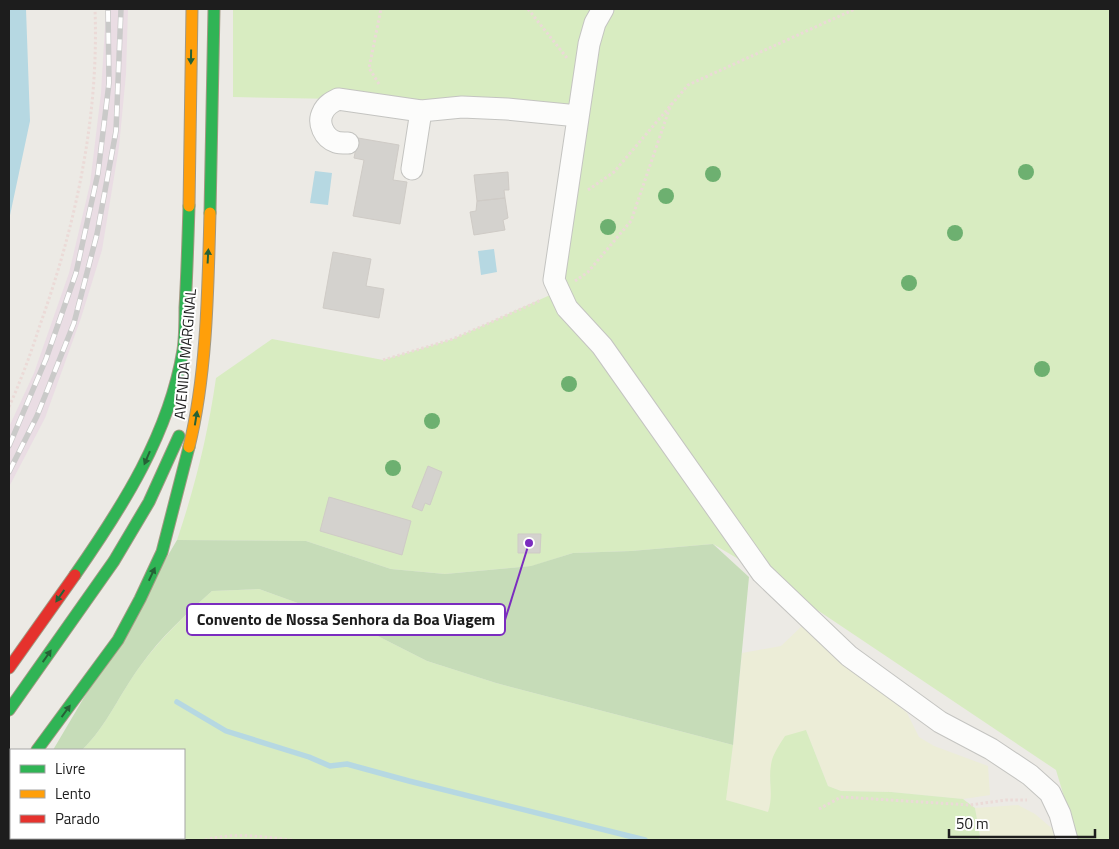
<svg xmlns="http://www.w3.org/2000/svg" width="1119" height="849" viewBox="0 0 1119 849" font-family="'Titillium Web',sans-serif">
<rect width="100%" height="100%" fill="#eceae5"/>
<path fill="#eadde4" d="M106 9H128L126 74 119 147 102 250 81 318 45 418 9 487V427L34 373 69 273 90 184 101 93Z"/>
<path fill="#ecedd7" d="M803 625 907 713 919 737 934 746 988 766 990 795 963 799 891 792 841 791 828 786 806 730 770 775 772 801 768 812 725 800 733 745 742 653 781 646Z
M1018 805 1035 814 1055 831 1056 840H978L980 835 975 808Z"/>
<path fill="#d8ecc1" d="M233 9H1110V840H1077L1056 770 762 573 713 544 631 551 573 553 532 566 445 574 391 569 306 541 177 540C195 487 208 434 216 378L272 339 383 360 453 339 559 291 578 117 338 99 233 97Z
M259 589 350 622 427 661 496 683 733 745 726 800 768 812C774 794 768 782 771 765 772 755 780 744 785 736L806 730 828 786 841 791 891 792 963 799 975 808 980 836 978 840H12L13 838H184V750H82C107 726 120 693 141 665 162 637 186 614 212 591Z"/>
<path fill="#c6dcb8" d="M177 540 306 541 391 569 445 574 531 566 573 553 631 551 713 544 749 577 733 745 496 683 427 661 350 622 259 589 212 591C186 614 161 637 141 665 120 693 107 726 82 750H53Z"/>
<path fill="#b6d8e2" d="M9 9H26L30 121 9 220Z
M315 171 332 173 328 205 310 203Z
M494 249 497 272 481 275 478 251Z"/>
<g fill="none" stroke-linecap="round" stroke-linejoin="round">
<path stroke="#b6d8e2" stroke-width="5.5" d="M177 702 226 731 309 757 330 766 347 764 409 781 645 840"/>
</g>
<path fill="#d4d2ce" stroke="#cfcbc6" d="M358 138 399 145 393 180 407 182 400 224 353 216 364 160 354 158Z
M508 172 509 190H504L505 198 477 201 474 175Z
M505 198 508 218 503 220 505 230 474 235 470 212 476 211 477 201Z
M333 252 371 259 366 286 384 289 379 318 323 308Z
M428 466 442 472 430 505 425 503 422 511 412 507Z
M329 497 411 521 402 555 320 531Z
M518 534H541L540 553H518Z
M32 838H56L57 840H32Z"/>
<g fill="none" stroke-linecap="round" stroke-linejoin="round">
<defs>
<path id="street" d="M603 9 595 23 589 44 554 280 567 308 602 346 762 573 849 656 940 722 991 749 1030 775 1050 793 1060 814 1067 840
M348 143C344 143 339 143 336 142 324 138 317 123 323 112 326 105 332 102 338 99L421 111 462 107 507 109 578 116
M412 169 421 111"/>
<path id="fast" d="M210 213 214 9
M75 575C123 506 169 434 183 350 185 337 185 322 185 308 187 274 188 240 189 206
M9 710 114 561 149 502 179 436
M37 750 118 640 140 599 162 552 189 447
M9 786 11 783"/>
<path id="slow" d="M189 206 192 9
M189 447C207 374 208 288 210 213"/>
<path id="jam" d="M9 668 75 575"/>
</defs>
<use href="#street" stroke="#c4c4c1" stroke-width="23"/>
<use href="#fast" stroke="#a29882" stroke-width="13"/>
<use href="#slow" stroke="#a29882" stroke-width="13"/>
<use href="#jam" stroke="#a29882" stroke-width="13"/>
<path stroke="#ebdad7" stroke-width="3" stroke-dasharray="2.5 2.5" stroke-linecap="butt" d="M528 9 567 58
M379 84 369 68 381 9
M588 190 614 172 688 85 855 9
M575 281 588 272 631 221 671 104
M383 360 453 339 541 300
M9 407C21 380 31 353 40 325 76 224 99 117 95 9
M819 809 841 797 970 805 1006 800H1027
M205 840C234 832 263 837 293 840"/>
<use href="#street" stroke="#fcfcfb" stroke-width="21"/>
<use href="#fast" stroke="#30b455" stroke-width="11"/>
<use href="#slow" stroke="#ff9f0a" stroke-width="11"/>
<use href="#jam" stroke="#e5322d" stroke-width="11"/>
<defs>
<path id="rail" d="M9 446 46 359 76 273 98 173 109 83 108 9
M9 472 37 416 74 323 97 234 116 131 121 9"/>
</defs>
<use href="#rail" stroke="#cacac9" stroke-width="5.5"/>
<use href="#rail" stroke="#fff" stroke-width="4" stroke-dasharray="11" stroke-linecap="butt"/>
</g>
<g fill="#6db070">
<circle cx="1026" cy="172" r="8"/>
<circle cx="713" cy="174" r="8"/>
<circle cx="666" cy="196" r="8"/>
<circle cx="608" cy="227" r="8"/>
<circle cx="955" cy="233" r="8"/>
<circle cx="909" cy="283" r="8"/>
<circle cx="1042" cy="369" r="8"/>
<circle cx="569" cy="384" r="8"/>
<circle cx="432" cy="421" r="8"/>
<circle cx="393" cy="468" r="8"/>
</g>
<defs><path id="oneway-solid" d="M-6-.8H1V-3.2L6.5 0L1 3.2V.8H-6Z" transform="scale(1.25)"/></defs>
<g fill="#266136">
<use href="#oneway-solid" transform="translate(191 57) rotate(91)"/>
<use href="#oneway-solid" transform="translate(208 256) rotate(-87)"/>
<use href="#oneway-solid" transform="translate(196 418) rotate(-81)"/>
<use href="#oneway-solid" transform="translate(147 458) rotate(113)"/>
<use href="#oneway-solid" transform="translate(152 574) rotate(-65)"/>
<use href="#oneway-solid" transform="translate(60 596) rotate(125)"/>
<use href="#oneway-solid" transform="translate(47 656) rotate(-55)"/>
<use href="#oneway-solid" transform="translate(66 711) rotate(-54)"/>
</g>
<g text-anchor="middle" dominant-baseline="central" stroke-width="4" stroke-linejoin="round" paint-order="stroke">
<g font-size="15" fill="#1d1d1d" stroke="#fff">
<text transform="translate(185 354) rotate(-85)">AVENIDA MARGINAL</text>
</g>
</g>
<path fill="none" stroke="#7b2cbf" stroke-width="2" d="M529 543L505 620"/>
<circle fill="#7b2cbf" stroke="#fff" stroke-width="2" cx="529" cy="543" r="5"/>
<rect fill="#fff" stroke="#7b2cbf" stroke-width="2" x="187" y="604" width="318" height="31" rx="5"/>
<g font-size="16" text-anchor="middle" font-weight="bold" fill="#1d1d1d">
<text x="346" y="625">Convento de Nossa Senhora da Boa Viagem</text>
</g>
<rect width="1119" height="849" fill="none" stroke="#1d1d1d" stroke-width="20"/>
<rect x="10" y="749" width="175" height="90" fill="#ffffff" stroke="#a5a5a5"/>
<rect x="20" y="765" width="25" height="8" fill="#30b455" stroke="#a5a5a5"/>
<text x="55" y="774" font-size="15" fill="#1d1d1d">Livre</text>
<rect x="20" y="790" width="25" height="8" fill="#ff9f0a" stroke="#a5a5a5"/>
<text x="55" y="799" font-size="15" fill="#1d1d1d">Lento</text>
<rect x="20" y="815" width="25" height="8" fill="#e5322d" stroke="#a5a5a5"/>
<text x="55" y="824" font-size="15" fill="#1d1d1d">Parado</text>
<path d="M949 829v8h146v-8" fill="none" stroke="#1d1d1d" stroke-width="2.5"/>
<text x="956" y="829" font-size="15" fill="#1d1d1d" stroke="#ffffff" stroke-width="4" paint-order="stroke">50 m</text>
</svg>
